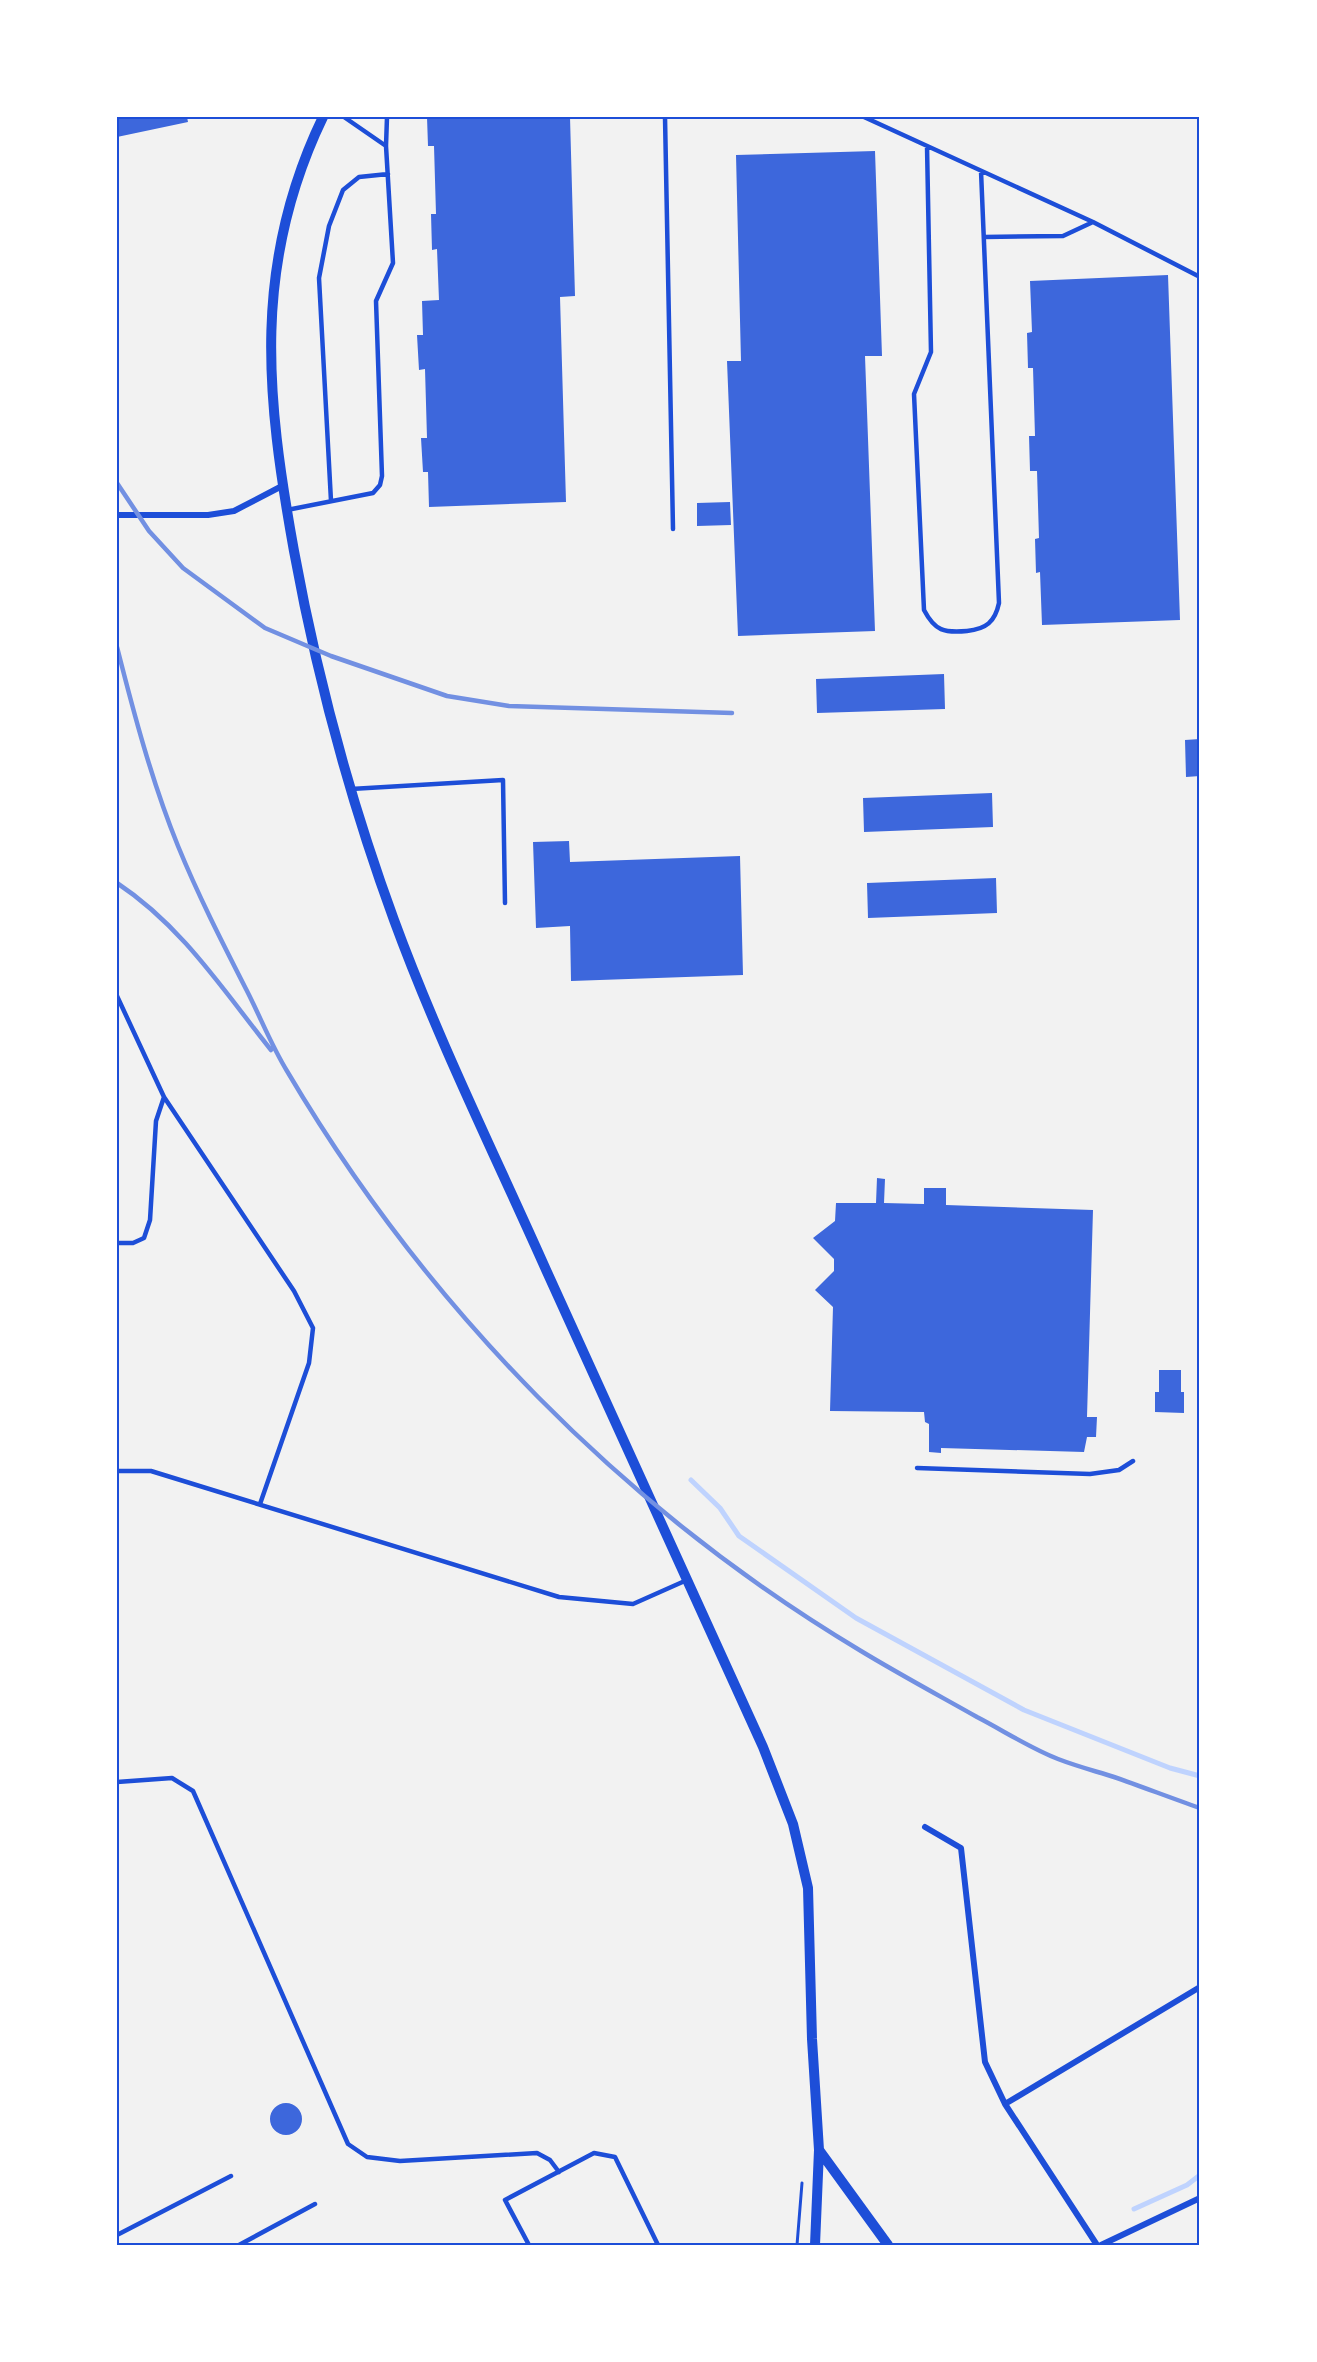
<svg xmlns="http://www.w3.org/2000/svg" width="1317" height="2362" viewBox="0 0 1317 2362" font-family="'Fira Sans',sans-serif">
<rect width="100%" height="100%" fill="#f2f2f2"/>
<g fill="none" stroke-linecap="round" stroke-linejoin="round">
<path stroke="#bfd3fe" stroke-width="5" d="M691 1480 720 1508 739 1536 856 1618 1024 1710 1170 1768 1200 1776
M1134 2209 1187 2185 1200 2175"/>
</g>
<path fill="#3d67dc" d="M117 117H187L188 122 117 137Z
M427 117H570L575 296 560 297 566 502 429 507 428 472H423L421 438H427L425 369 419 370 417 335H423L422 301 439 300 437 249 432 250 431 214H436L434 146H428Z
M875 151 882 356H865L875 631 738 636 727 361H741L736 155Z
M1168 275 1180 620 1042 625 1040 572 1036 573 1035 539 1039 538 1037 471H1030L1029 436H1035L1033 368H1028L1027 333 1032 332 1030 281Z
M730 502 731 525 697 526V503Z
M944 674 945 709 817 713 816 679Z
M1200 739V776L1186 777 1185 740Z
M992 793 993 827 864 832 863 798Z
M569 841 570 862 740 856 743 975 571 981 570 926 536 928 533 842Z
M996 878 997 913 868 918 867 883Z
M877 1178 885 1179 884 1203 924 1204V1188H946V1205L1093 1210 1087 1417H1097L1096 1437H1087L1084 1452 941 1448V1453L929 1452V1424L925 1422 924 1412 830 1411 833 1307 815 1290 834 1271V1259L813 1238 835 1221 836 1203H876Z
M1159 1370H1181V1392H1184V1413L1155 1412V1392H1159Z
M270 2119a16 16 0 1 1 32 0a16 16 0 1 1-32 0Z"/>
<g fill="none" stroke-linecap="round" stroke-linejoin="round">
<path stroke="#1d4ed8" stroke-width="3" d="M797 2245 802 2183"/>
<path stroke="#1d4ed8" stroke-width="4.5" d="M344 117 386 146
M665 117 673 529
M864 117 1093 222 1200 277
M927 146 931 352 914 394 924 610C935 631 944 633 967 631 986 629 995 622 999 603L981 171
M984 237 1063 236 1093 222
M331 501 319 278 329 226 343 190 359 177 388 174
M287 510 373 493 380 485 382 476 376 301 393 263 386 146 387 117
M351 789 503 780 505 903
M117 996 164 1097 294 1291 313 1328 309 1363 260 1504
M117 1243H133L144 1238 150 1220 156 1121 164 1097
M917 1468 1090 1474 1119 1470 1133 1461
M117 1471H151L559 1597 633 1604 687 1580
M117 1782 172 1778 193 1791 348 2144 367 2157 400 2161 537 2153 550 2160 559 2172
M117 2235 231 2176
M239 2245 315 2204
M529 2245 505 2200 594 2153 615 2157 658 2245"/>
<path stroke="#1d4ed8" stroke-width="6" d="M117 515H208L234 511 282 486
M925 1827 961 1848 985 2062 1005 2104 1097 2245
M1005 2104 1200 1987
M1101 2245 1200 2198"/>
<path stroke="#1d4ed8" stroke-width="10" d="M323 117C252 264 266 396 294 551 317 677 350 800 394 920 438 1040 495 1155 547 1272 619 1430 691 1589 763 1747L793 1824 808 1888 812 2039 819 2150 815 2245
M819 2150 888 2245"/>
<path stroke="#7290e2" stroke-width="4.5" d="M117 483 149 531 183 568 265 628 331 656 447 696 509 706 732 713
M117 647C134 714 152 782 178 846 198 895 222 942 246 989 260 1016 271 1045 287 1071 427 1308 625 1510 861 1651 899 1674 938 1695 977 1717 1004 1731 1030 1748 1058 1759 1076 1766 1095 1771 1114 1777 1143 1787 1171 1798 1200 1808
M117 883C182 926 223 990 271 1050"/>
</g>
<rect width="1317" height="2362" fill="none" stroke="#ffffff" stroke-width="237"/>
<rect x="118" y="118" width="1080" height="2126" fill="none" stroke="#1d4ed8" stroke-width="2"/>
</svg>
